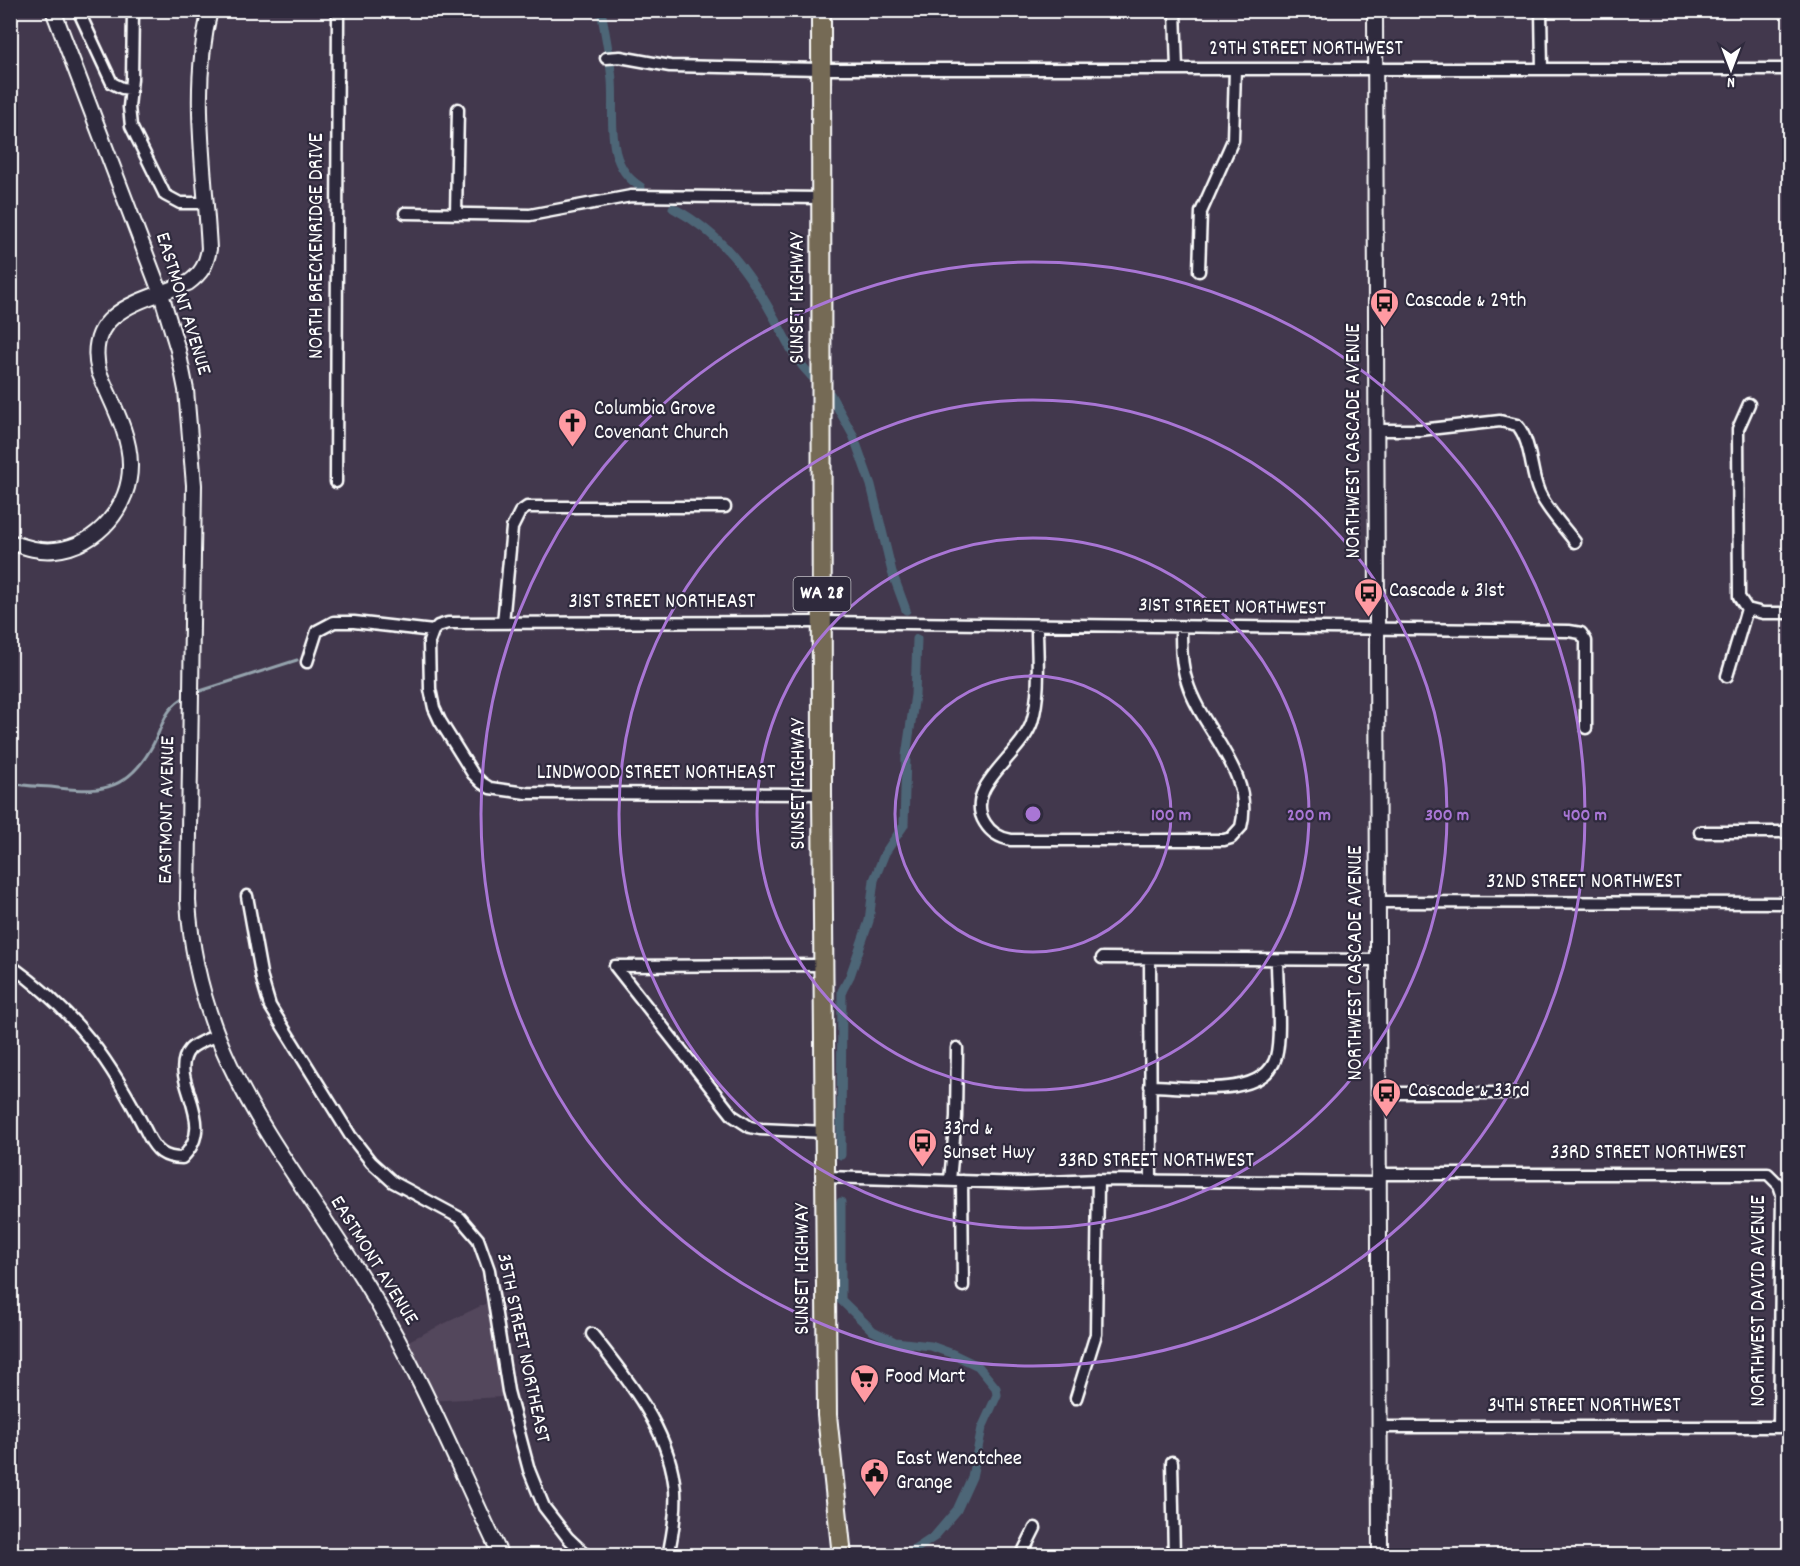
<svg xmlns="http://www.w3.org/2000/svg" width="1800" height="1566" viewBox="0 0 1800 1566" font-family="Dekko,sans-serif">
<rect width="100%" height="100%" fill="#42384d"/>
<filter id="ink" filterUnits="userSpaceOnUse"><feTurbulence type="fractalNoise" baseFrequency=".0167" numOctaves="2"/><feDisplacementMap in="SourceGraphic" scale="12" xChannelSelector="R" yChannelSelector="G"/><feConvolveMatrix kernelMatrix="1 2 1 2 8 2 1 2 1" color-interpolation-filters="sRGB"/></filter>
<g filter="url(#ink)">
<path fill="#53465b" d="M495 1299 508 1391 503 1397 427 1401 400 1345Z"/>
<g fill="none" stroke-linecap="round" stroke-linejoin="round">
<path stroke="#95a3ad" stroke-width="3" d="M197 692 297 660
M10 782C24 787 37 786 51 787 96 793 125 793 150 750 164 727 161 710 188 695"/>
<path stroke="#4e6677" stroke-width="9" d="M601 10C605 33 610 57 612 80 615 118 603 164 641 187
M673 208C722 234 749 272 775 319 788 343 793 357 812 377
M830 394 853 435 871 485 892 572 906 610
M841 1155 842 991 850 976 869 921 874 880 885 853 904 825 906 756 915 695 917 639
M841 1202V1300L873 1331 895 1342 931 1346 953 1354 978 1366 996 1388 997 1395 982 1428 972 1477 957 1510 934 1537 905 1556"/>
<defs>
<path id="street" d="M78 10 112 83 122 88 131 89
M133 10 132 79 129 107 131 126 165 195 180 203H206
M1175 10 1177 69
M1541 10 1542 69
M606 58 620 57 670 66 821 69H1790
M405 213 530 215 631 196 822 198
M456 214 458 109
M1199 271 1201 212 1233 140 1235 69
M1749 404 1738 429 1739 597 1747 609 1763 613H1790
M1376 430H1420L1500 421 1517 425C1532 442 1530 472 1539 492 1547 510 1564 527 1575 542
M336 482 338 10
M503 623 512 528 520 512 527 507H725
M1037 626C1037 657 1041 692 1032 722 1021 756 962 787 985 823 991 833 1000 838 1011 840H1224L1231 838 1241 827C1255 772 1202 731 1187 682 1181 664 1181 646 1181 627
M307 662 317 631 334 622H354L433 631
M1727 676 1747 609
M822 794 526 793 490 788 482 783 473 774 440 721 434 708 430 689 429 642 433 631 438 626 448 623 822 622 1569 631 1581 633 1586 641V728
M1700 832H1790
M247 896 262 979 270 1006 350 1135 371 1162 393 1182 460 1218 478 1239 489 1270 508 1391 529 1470 544 1507 568 1538 587 1556
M1378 902 1790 903
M1102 958 1378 960
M1150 959 1151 1181
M10 965C78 1014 111 1061 148 1135 156 1151 164 1158 182 1158 221 1121 165 1078 190 1049 196 1043 208 1039 215 1036
M615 966 733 1116 750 1127 760 1129 826 1132
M615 966 824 965
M1150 1086C1185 1086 1264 1100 1276 1057 1282 1034 1277 987 1277 961
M1378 1093H1514
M1378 1174H1768L1779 1185 1782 1194 1779 1427
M826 1177 1024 1183 1098 1180 1378 1183
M950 1180 956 1117 957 1048
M962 1181 963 1286
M592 1334C626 1377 667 1427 674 1482 678 1505 673 1533 668 1556
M1076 1398 1096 1334 1098 1180
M1379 1427H1790
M1172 1462 1174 1556
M1021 1556 1035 1528"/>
<path id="secondary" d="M53 10 161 294 178 350 186 390 194 485 188 901C198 1070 294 1162 375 1299 423 1380 460 1471 501 1556
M1375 10 1380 1556
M10 542C25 547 39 552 55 550 98 546 131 505 130 464 130 433 110 400 99 372 83 310 144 301 188 283 202 273 206 265 209 249 205 170 190 89 210 10"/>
<path id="highway" d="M821 10 822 794 827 1415 842 1556"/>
</defs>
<use href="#street" stroke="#fff" stroke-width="15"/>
<use href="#secondary" stroke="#fff" stroke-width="18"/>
<use href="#highway" stroke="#fff" stroke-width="22"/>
<use href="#street" stroke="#2f2a3d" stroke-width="10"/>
<use href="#secondary" stroke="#2f2a3d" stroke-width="14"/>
<use href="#highway" stroke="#756a55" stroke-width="18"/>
</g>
</g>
<g fill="none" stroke="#a976d5" stroke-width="3">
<circle cx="1033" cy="814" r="138"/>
<circle cx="1033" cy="814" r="276"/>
<circle cx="1033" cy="814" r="414"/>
<circle cx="1033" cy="814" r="552"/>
</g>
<defs>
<symbol id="bus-pin" viewBox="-11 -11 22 30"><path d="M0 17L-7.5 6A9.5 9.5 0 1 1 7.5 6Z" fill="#ff9aa2" stroke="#2f2a3d"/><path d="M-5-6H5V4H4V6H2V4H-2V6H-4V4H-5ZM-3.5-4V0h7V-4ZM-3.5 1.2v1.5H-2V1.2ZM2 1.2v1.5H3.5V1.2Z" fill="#111"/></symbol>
<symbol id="church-pin" viewBox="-11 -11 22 30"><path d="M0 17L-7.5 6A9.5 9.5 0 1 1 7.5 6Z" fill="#ff9aa2" stroke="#2f2a3d"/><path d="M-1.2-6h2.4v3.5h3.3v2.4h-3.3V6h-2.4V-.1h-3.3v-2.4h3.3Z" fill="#111"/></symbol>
<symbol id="supermarket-pin" viewBox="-11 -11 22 30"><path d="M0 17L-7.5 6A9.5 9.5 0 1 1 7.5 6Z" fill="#ff9aa2" stroke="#2f2a3d"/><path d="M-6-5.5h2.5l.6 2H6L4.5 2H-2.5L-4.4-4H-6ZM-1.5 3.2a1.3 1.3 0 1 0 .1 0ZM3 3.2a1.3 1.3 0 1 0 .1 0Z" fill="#111"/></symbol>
<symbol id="civic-pin" viewBox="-11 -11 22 30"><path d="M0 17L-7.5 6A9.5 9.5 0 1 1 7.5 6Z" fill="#ff9aa2" stroke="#2f2a3d"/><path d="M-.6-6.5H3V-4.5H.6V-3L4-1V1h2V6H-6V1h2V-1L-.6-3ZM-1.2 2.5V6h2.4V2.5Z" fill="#111"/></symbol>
</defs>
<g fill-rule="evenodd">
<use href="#bus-pin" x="1368" y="286" width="33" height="45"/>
<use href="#church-pin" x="556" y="406" width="33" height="45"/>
<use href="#bus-pin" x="1352" y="576" width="33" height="45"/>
<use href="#bus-pin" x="1370" y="1076" width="33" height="45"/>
<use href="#bus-pin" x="906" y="1126" width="33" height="45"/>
<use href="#supermarket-pin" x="848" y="1362" width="33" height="45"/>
<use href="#civic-pin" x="858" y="1456" width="33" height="45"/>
</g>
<g text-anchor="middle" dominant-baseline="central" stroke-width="4.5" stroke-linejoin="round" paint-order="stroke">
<rect fill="#2f2a3d" stroke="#c1bfc5" stroke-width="1.5" x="793.5" y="577" width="57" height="34" rx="4.5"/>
<g font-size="20" font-weight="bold" fill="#fff">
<text x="822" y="594">WA 28</text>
</g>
<g font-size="21" fill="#fff" stroke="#2f2a3d">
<text x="1306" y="50">29TH STREET NORTHWEST</text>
<text transform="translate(318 246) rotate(-90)">NORTH BRECKENRIDGE DRIVE</text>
<text transform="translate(799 298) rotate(-90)">SUNSET HIGHWAY</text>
<text transform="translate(182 304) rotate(73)">EASTMONT AVENUE</text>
<text transform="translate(1355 441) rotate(-90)">NORTHWEST CASCADE AVENUE</text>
<text x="662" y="603">31ST STREET NORTHEAST</text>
<text transform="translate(1232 608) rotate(1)">31ST STREET NORTHWEST</text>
<text x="656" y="774">LINDWOOD STREET NORTHEAST</text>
<text transform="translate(800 784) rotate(-90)">SUNSET HIGHWAY</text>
<text transform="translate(168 810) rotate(-89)">EASTMONT AVENUE</text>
<text x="1584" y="883">32ND STREET NORTHWEST</text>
<text transform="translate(1357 963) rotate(-90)">NORTHWEST CASCADE AVENUE</text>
<text x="1648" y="1154">33RD STREET NORTHWEST</text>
<text x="1156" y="1162">33RD STREET NORTHWEST</text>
<text transform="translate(373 1261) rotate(58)">EASTMONT AVENUE</text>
<text transform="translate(804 1269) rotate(-90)">SUNSET HIGHWAY</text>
<text transform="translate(1760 1301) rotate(-90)">NORTHWEST DAVID AVENUE</text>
<text transform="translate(522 1348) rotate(78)">35TH STREET NORTHEAST</text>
<text x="1584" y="1407">34TH STREET NORTHWEST</text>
</g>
<g font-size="21" fill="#fff" stroke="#2f2a3d" text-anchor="start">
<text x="1405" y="302">Cascade &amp; 29th</text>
<text x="594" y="410">Columbia Grove<tspan x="594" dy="24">Covenant Church</tspan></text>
<text x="1389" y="592">Cascade &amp; 31st</text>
<text x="1408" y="1092">Cascade &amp; 33rd</text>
<text x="943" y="1130">33rd &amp;<tspan x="943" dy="24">Sunset Hwy</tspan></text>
<text x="885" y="1378">Food Mart</text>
<text x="896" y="1460">East Wenatchee<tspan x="896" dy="24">Grange</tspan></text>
</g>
</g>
<circle cx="1033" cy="814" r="9" fill="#a976d5" stroke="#2f2a3d" stroke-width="3"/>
<g font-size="18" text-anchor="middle" font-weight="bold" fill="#a976d5" stroke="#2f2a3d" stroke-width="4.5" stroke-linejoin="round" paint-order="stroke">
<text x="1171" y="820">100 m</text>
<text x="1309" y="820">200 m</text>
<text x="1447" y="820">300 m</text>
<text x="1585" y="820">400 m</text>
</g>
<rect width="1800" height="1566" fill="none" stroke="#2f2a3d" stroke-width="36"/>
<rect x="18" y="18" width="1764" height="1530" fill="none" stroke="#fff" stroke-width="2" filter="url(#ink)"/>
<g transform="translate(1731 69) rotate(180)" stroke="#2f2a3d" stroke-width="4.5" paint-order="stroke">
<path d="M0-4.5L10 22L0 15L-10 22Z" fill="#ffffff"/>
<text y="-9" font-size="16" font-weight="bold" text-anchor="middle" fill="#ffffff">N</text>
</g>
</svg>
